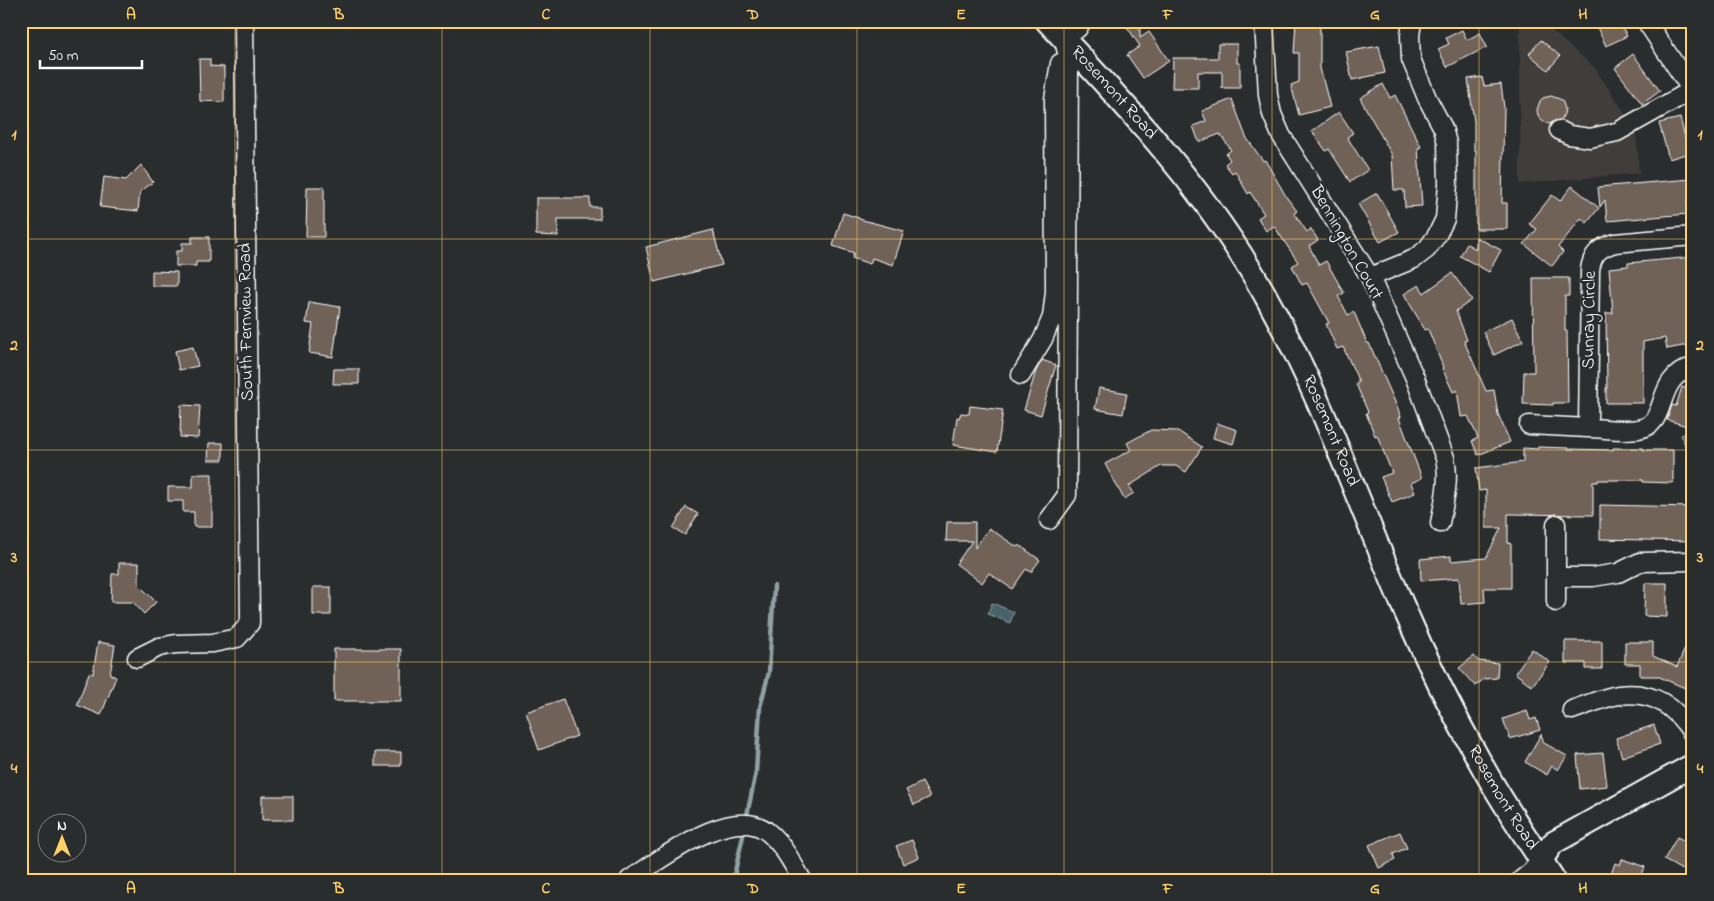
<svg xmlns="http://www.w3.org/2000/svg" width="1714" height="901" viewBox="0 0 1714 901" font-family="'Indie Flower',sans-serif">
<rect width="100%" height="100%" fill="#2a2d2e"/>
<filter id="ink" filterUnits="userSpaceOnUse"><feTurbulence type="fractalNoise" baseFrequency=".02" numOctaves="2"/><feDisplacementMap in="SourceGraphic" scale="10" xChannelSelector="R" yChannelSelector="G"/><feConvolveMatrix kernelMatrix="1 2 1 2 8 2 1 2 1" color-interpolation-filters="sRGB"/></filter>
<g filter="url(#ink)">
<path fill="#3f3d3b" d="M1520 21H1540L1594 67 1627 116 1678 90 1685 104 1636 129 1639 173 1520 184Z"/>
<path fill="#606c53" stroke="#b0b6a9" d="M1693 430V466L1681 435Z"/>
<path fill="#466369" stroke="#90a1a5" d="M992 603 1014 612 1010 623 988 614Z"/>
<g fill="none" stroke-linecap="round" stroke-linejoin="round">
<path stroke="#90a1a5" stroke-width="4.5" d="M746 820 756 772 760 707 769 672 774 586
M733 880 745 827"/>
</g>
<path fill="#716258" stroke="#fff" d="M1123 21H1140V38L1149 32 1169 61 1143 78 1127 55 1140 46Z
M1296 21H1320V68L1330 107 1299 115 1291 85 1299 82V53H1294Z
M1594 21H1619L1627 36 1606 46Z
M1462 30 1467 40 1480 33 1487 47 1447 67 1438 49 1449 44 1446 38Z
M1541 40 1560 56 1548 70 1529 54Z
M1218 44H1237V63H1240V88H1222V72H1198V88H1172L1173 58H1218Z
M1379 46 1385 73 1352 80 1346 52Z
M1633 54 1660 91 1642 104 1615 68Z
M199 59H210V66L224 67V102L200 101Z
M1482 77 1484 86 1501 84 1504 108 1502 203H1507V229H1476V150H1474V121L1468 79Z
M1383 84 1390 98 1395 95 1421 147 1418 148 1422 206 1405 207 1404 190H1394L1392 155 1360 98Z
M1551 96 1562 100 1565 109 1564 114 1561 120 1554 121 1550 124 1542 121 1538 115 1537 110 1540 101 1543 98Z
M1232 99 1246 137 1263 161 1265 160 1287 198 1297 211 1294 213 1307 232 1311 229 1318 240 1309 246 1319 265 1326 261 1344 293 1338 296 1348 315 1354 312 1367 343H1369L1395 402 1401 417 1399 418 1422 478 1411 483 1415 493 1392 502 1381 477 1392 473 1377 435 1375 436 1366 413 1368 412 1356 384 1359 382 1343 347 1337 349 1326 324 1329 323 1307 283 1302 285 1292 266 1298 262 1274 226 1266 231 1258 218 1264 214 1250 192 1248 194 1235 171 1232 173 1225 164 1230 160 1226 154 1231 150 1220 134 1199 142 1193 126 1206 121 1202 111Z
M1339 112 1353 133 1347 137 1368 170 1350 182 1329 149 1326 151 1312 131Z
M1680 118 1689 153 1669 159 1659 123Z
M141 165 153 182 140 192 138 211 100 207 104 177 126 180Z
M1691 179 1693 201 1687 202 1688 214 1607 221 1605 200 1600 207 1598 187Z
M1572 186 1599 208 1587 223 1581 218 1567 236 1558 247 1563 252 1552 266 1524 244 1537 229 1529 224 1552 195 1560 201Z
M307 187H324V237H306Z
M1377 193 1399 232 1380 242 1358 204Z
M536 198H590V207H600V219H558V236L536 235Z
M843 213 859 218V219L904 231 893 265 872 258 870 264 852 258 854 253 833 246Z
M713 230 722 265 654 282 646 247Z
M192 237H209V262H196V266H176V251H182V243H192Z
M1476 237 1501 250 1489 272 1460 256 1467 244 1476 249Z
M1693 257V344L1667 349 1665 338 1643 342V403H1606V388H1607L1606 313H1613L1609 268 1628 266V263Z
M152 271 177 272V286H152Z
M1452 273 1472 300 1456 311 1467 340 1464 341 1486 391 1494 390 1498 414 1510 442 1478 455 1472 441 1478 438 1468 416 1461 417 1457 390 1453 392 1442 368 1443 367 1428 329 1425 330 1404 294 1419 285 1424 293Z
M1533 278H1569V296H1565V331H1567L1568 403H1553V405L1523 404 1524 372H1534Z
M309 302 340 307 333 357 309 353 313 324 306 323Z
M1512 318 1523 341 1494 355 1483 332Z
M193 347 198 366 179 370 175 351Z
M1042 360 1056 365 1041 415 1024 410 1036 371Z
M334 369H359V384H333Z
M1682 387 1693 391V412H1691L1687 426 1667 420 1672 405 1676 406Z
M1099 388 1127 393 1123 414 1095 409Z
M181 405 200 406 198 438 180 437Z
M970 406 1003 410 997 452 953 445 957 417 959 418 961 413 969 414Z
M1217 423 1237 430 1233 444 1213 438Z
M1151 430 1178 431 1202 447 1186 472 1176 466H1161L1129 486 1134 493 1124 499 1105 464 1131 450 1127 443Z
M209 443H223V460H208Z
M1538 447 1568 448V449L1613 450V448H1643V450H1673V483L1643 482V480H1598V482H1593V515L1508 514V543L1511 544V588H1484L1485 602 1461 604 1459 578 1421 581 1420 559 1451 556V561L1486 558 1501 528H1486V490L1479 491 1476 468 1523 462V448L1538 449Z
M193 474H212V527H194V512H183V501H168V487H193Z
M1600 505 1693 507V541L1600 539Z
M686 507 698 514 685 535 673 528Z
M947 522H975V548L989 528 1017 547 1019 545 1040 560 1031 572 1026 569 1012 589 989 573 982 583 956 564 972 541H946Z
M119 563H139V585L156 602 144 614 133 602H111L112 574H119Z
M1645 583H1667V617L1644 616Z
M313 587H331V615H313Z
M1693 629V670L1685 688 1657 676H1640V664H1625V642H1653V656L1677 667Z
M1565 641H1602V669H1586V663H1565Z
M98 642 115 645 110 674 116 677 101 715 77 705 89 673 93 674Z
M334 649H401V701H334Z
M1532 649 1550 662 1532 686 1515 673Z
M1474 656 1478 661 1498 663 1497 678 1484 679 1475 686 1459 668Z
M563 699 577 736 539 750 526 712Z
M1527 711 1530 720 1536 718 1540 730 1510 739 1503 719Z
M1654 725 1660 744 1622 757 1616 738Z
M1541 734 1544 743 1567 756 1558 770 1552 766 1547 775 1525 762Z
M375 752H401V766H375Z
M1603 753 1607 786 1580 789 1577 755Z
M922 782 930 797 914 805 906 790Z
M262 796H293V820H262Z
M1693 826V850L1682 870 1664 860 1677 837 1685 841Z
M1400 832 1407 848 1393 854 1395 860 1379 868 1369 845Z
M912 840 919 857 903 864 896 846Z
M1622 859 1645 867 1640 880H1609L1615 863 1620 865Z"/>
<g fill="none" stroke-linecap="round" stroke-linejoin="round">
<defs>
<path id="minor" d="M1264 21 1268 95 1272 114 1281 135 1370 277 1415 378 1445 458C1450 479 1444 502 1440 523
M1646 21 1693 92
M1064 40 1078 28 1082 21
M1559 130 1569 135 1590 138 1617 132 1692 90
M1693 236 1615 243C1600 247 1592 254 1590 270L1588 428C1603 428 1623 432 1638 429 1671 425 1652 378 1693 367
M1370 277 1414 259 1427 249 1437 235 1445 219 1448 184 1447 143 1443 128 1427 98 1411 59 1410 36 1412 21
M1021 375 1043 339 1052 317 1055 292 1054 99 1060 63
M1529 425 1588 428
M1049 520 1067 495 1069 61 1064 40
M1556 524V577H1593L1618 573 1640 562 1693 561
M1556 602V577
M137 658 159 647 176 644 213 643 237 638 250 623 244 21
M1572 710C1587 705 1604 697 1619 695 1654 690 1675 707 1693 734
M629 880C660 860 734 801 769 833 783 845 793 864 802 880
M1521 880 1531 872 1541 860"/>
<g id="major">
<path id="s1" d="M1047 21C1127 106 1207 191 1264 293 1320 392 1358 502 1403 606 1427 662 1454 716 1484 769 1505 807 1530 843 1554 880"/>
<path d="M1541 860 1553 843 1693 765"/>
</g>
</defs>
<use href="#minor" stroke="#fff" stroke-width="21"/>
<use href="#major" stroke="#fff" stroke-width="26"/>
<use href="#minor" stroke="#2a2d2e" stroke-width="18"/>
<use href="#major" stroke="#2a2d2e" stroke-width="22"/>
</g>
</g>
<path fill="none" stroke="#ffd166" stroke-width="1" stroke-opacity="0.55" d="M235 21V880M442 21V880M650 21V880M857 21V880M1064 21V880M1272 21V880M1479 21V880M21 239H1693M21 450H1693M21 662H1693"/>
<g text-anchor="middle" dominant-baseline="central" stroke-width="5" stroke-linejoin="round" paint-order="stroke">
<g font-size="18" fill="#fff" stroke="#2a2d2e">
<text stroke="none"><textPath href="#s1" startOffset="98">Rosemont Road</textPath></text>
<text transform="translate(1346 243) rotate(60)">Bennington Court</text>
<text transform="translate(1590 320) rotate(-89)">Sunray Circle</text>
<text transform="translate(247 322) rotate(-91)">South Fernview Road</text>
<text stroke="none"><textPath href="#s1" startOffset="502">Rosemont Road</textPath></text>
<text stroke="none"><textPath href="#s1" startOffset="908">Rosemont Road</textPath></text>
</g>
</g>
<rect width="1714" height="901" fill="none" stroke="#2a2d2e" stroke-width="55"/>
<g transform="translate(62 838)"><circle r="24" fill="#2a2d2e" stroke="#7f8182"/>
<path d="M0-4L9 19L0 12L-9 19Z" fill="#ffd166"/>
<text y="-8" font-size="14" font-weight="bold" text-anchor="middle" fill="#ffffff">N</text>
</g>
<path d="M40 60v8h102v-8" fill="none" stroke="#ffffff" stroke-width="2.5"/>
<text x="48" y="60" font-size="15" fill="#ffffff" stroke="#2a2d2e" stroke-width="4" paint-order="stroke">50 m</text>
<rect x="28" y="28" width="1658" height="846" fill="none" stroke="#ffd166" stroke-width="2"/>
<g font-size="16" text-anchor="middle" font-weight="bold" fill="#ffd166">
<text x="131" y="19">A</text>
<text x="339" y="19">B</text>
<text x="546" y="19">C</text>
<text x="753" y="19">D</text>
<text x="961" y="19">E</text>
<text x="1168" y="19">F</text>
<text x="1375" y="19">G</text>
<text x="1583" y="19">H</text>
<text x="14" y="139">1</text>
<text x="1700" y="139">1</text>
<text x="14" y="350">2</text>
<text x="1700" y="350">2</text>
<text x="14" y="562">3</text>
<text x="1700" y="562">3</text>
<text x="14" y="773">4</text>
<text x="1700" y="773">4</text>
<text x="131" y="893">A</text>
<text x="339" y="893">B</text>
<text x="546" y="893">C</text>
<text x="753" y="893">D</text>
<text x="961" y="893">E</text>
<text x="1168" y="893">F</text>
<text x="1375" y="893">G</text>
<text x="1583" y="893">H</text>
</g>
</svg>
